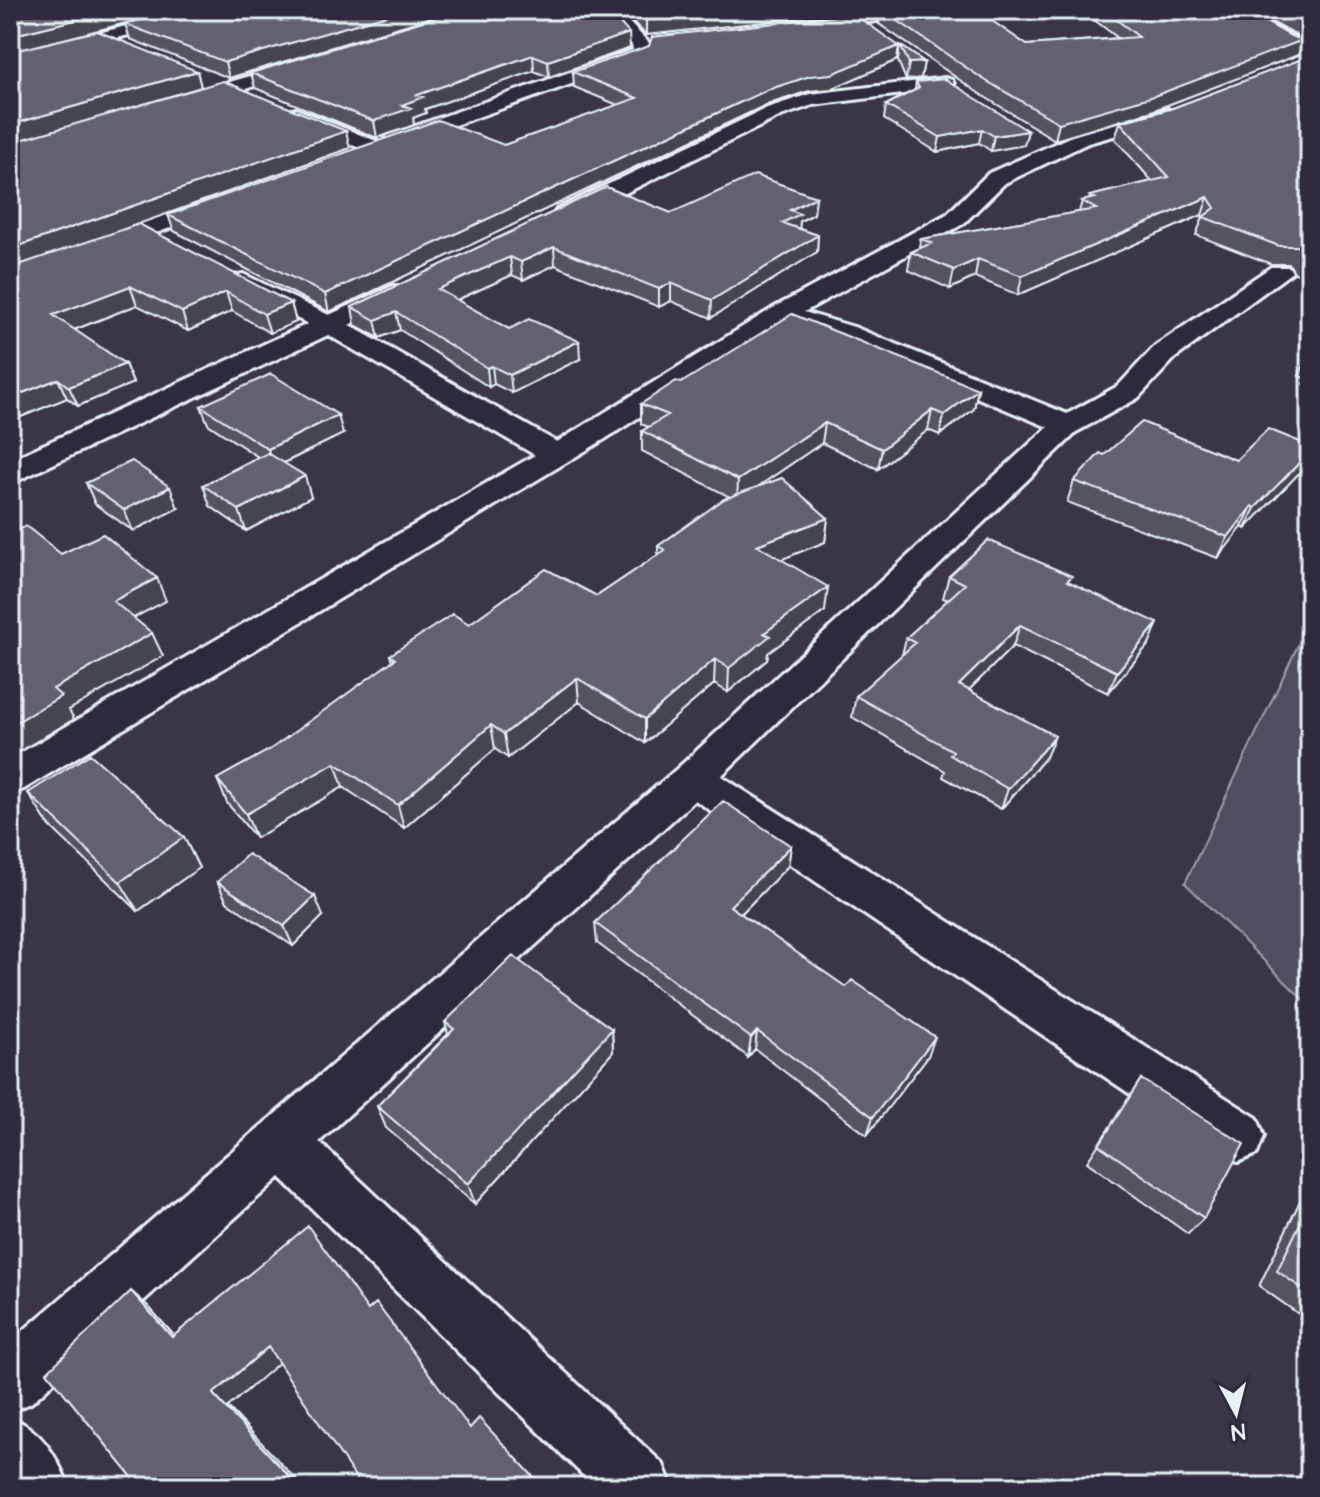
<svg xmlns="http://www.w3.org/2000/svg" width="1320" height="1497" viewBox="0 0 1320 1497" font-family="'Architects Daughter',sans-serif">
<rect width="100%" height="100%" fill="#3a3648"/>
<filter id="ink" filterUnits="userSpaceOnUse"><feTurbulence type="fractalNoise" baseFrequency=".0125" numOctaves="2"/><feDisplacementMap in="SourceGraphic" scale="16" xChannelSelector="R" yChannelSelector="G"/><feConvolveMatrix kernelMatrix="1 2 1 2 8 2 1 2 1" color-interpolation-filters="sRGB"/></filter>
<g filter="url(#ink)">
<path fill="#504e5f" stroke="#9ca0ac" stroke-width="2" d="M1310 620V1006L1185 883Z"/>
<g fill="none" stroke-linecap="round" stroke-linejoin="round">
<defs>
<path id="minor" d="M188 10H215L213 13 10 66V56Z
M600 10H617L650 44 648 57 401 144 394 146 384 140 387 136 633 50 632 45Z
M887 10H940L932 15 804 29 796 24 804 19Z
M1221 10H1241L1310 45V56L1287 49Z
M305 60 311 61 314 65 311 69 182 108 172 102 175 98Z
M945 78 952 80 954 84 952 88 813 105 781 116 573 219H557L554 214 557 209 767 108 810 94Z
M296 109 381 143 384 147 381 151H367L289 119 286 115 289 111Z
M1168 109 1178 115 1175 119 1088 143 1005 183 963 224 804 312 854 327 1067 414 1118 386 1155 346 1271 267H1289L1292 272 1175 358 1138 398 1078 431 721 776 1257 1118 1264 1136 1257 1154 1238 1162 1219 1154 695 800 319 1142 663 1464 672 1487H595L280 1177 31 1403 10 1412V1342L679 767 1048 427 836 339 785 323 605 439 24 789 10 794V759L535 455 328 335 21 479 10 481V460L308 324 234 286 231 281 234 276 243 274 329 315 393 286H411L415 291 411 296 349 325 557 442 773 308 947 214 989 173 1074 135Z
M220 195 231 202 228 207 10 286V271Z
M10 1417C42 1430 56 1455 69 1487H10Z"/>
</defs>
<use href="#minor" stroke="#e8f1f8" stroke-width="6"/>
<use href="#minor" fill="#2f2a3d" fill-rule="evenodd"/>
</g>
<path fill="#555361" stroke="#e8f1f8" stroke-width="2" d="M10 10H176L51 42 197 71 201 87 103 116 350 148 115 232 291 303 296 322 270 333 232 311 188 331 137 305 74 330 125 364 133 383 78 406 67 398 16 419 11 415 10 416Z
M455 10 229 78 130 39 125 24Z
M621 10H835V14L646 35Z
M881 10 1027 45 1118 38 1081 10H1245L1298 55 1149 112 1055 140 980 94 879 24Z
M1248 10H1310V42Z
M900 45 924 62 921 78 906 80 898 61Z
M630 48 549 77 534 71 425 109 426 113 413 118 414 125 377 138 255 88 251 73Z
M1310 56V279L1295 273 1289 264H1271L1196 235 1203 217 1202 215 1018 295 975 277 950 289 908 270 911 252 920 248 921 239 1079 212 1082 201 1089 200 1090 196 1152 181 1115 139 1120 122 1170 109Z
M897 60 831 89 809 91 766 105 329 312 174 231 168 215 504 145 618 105 574 87 573 72Z
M916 82 1028 131 1024 145 991 151 979 143 937 152 884 119 886 105 915 90Z
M606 187 671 213 816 197 814 214 800 221 799 229 818 235 817 252 711 318 671 301 659 307 555 265 523 280 512 275 457 300 509 329 580 359 512 393 494 384 489 387 400 330 379 338 355 325 352 307Z
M1310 356V386L1304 384 1306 379 1299 376 1306 360Z
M681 383 978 389 974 409 940 435 928 430 878 469 822 443 757 487 828 518 825 542 781 559 825 611 768 653 767 660 728 692 714 684 645 743 579 702 508 758 495 749 404 828 343 787 256 838 227 803 217 779 271 749 392 662 390 655 469 624 597 596 658 555V546L730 497 642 451V431L649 427 641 424V404Z
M201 406 343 434 284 463 311 497 246 531 210 506 203 485 258 457 208 424Z
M1104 455 1236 460 1304 468 1245 529 1242 527 1218 558 1067 502 1074 481Z
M86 483 178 508 133 531 95 504Z
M949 576 1070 582 1149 644 1108 693 1013 646 969 690 1046 757 1001 809 943 777 945 771 852 717 856 696 902 655 906 638 948 600 943 598Z
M28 793 184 837 199 868 138 911 48 824Z
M791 846 788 866 741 914 928 1056 867 1135 755 1049 748 1057 597 943 595 923Z
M217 882 323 916 293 946 227 902Z
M445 1022 612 1029 613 1052 475 1204 386 1128 377 1106 448 1034Z
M1141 1079 1204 1218 1188 1234 1087 1162Z
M1310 1193V1322L1259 1286 1300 1201Z"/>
<path fill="#45444f" stroke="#e8f1f8" stroke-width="2" d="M115 10H176L10 53V36Z
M404 10H455L229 78 225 62Z
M739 10H835V14L646 35V20Z
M629 33 630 48 549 77 548 61Z
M1303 40 1298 55 1149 112 1055 140 1059 123Z
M899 46 897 60 831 89 809 91 766 105 329 312 325 294 767 90Z
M533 55 534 71 425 109 426 113 413 118 414 125 377 138 374 121 417 95Z
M924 62 921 78 906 80 909 63Z
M197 71 201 87 10 144V125Z
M982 129 979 143 937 152 940 137Z
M346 131 350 148 10 270V249Z
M1028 131 1024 145 991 151 994 136Z
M816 197 814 214 800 221 799 231 782 223 790 210Z
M1208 197 1202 215 1018 295 1022 276Z
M818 235 817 252 711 318 712 300Z
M554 247 555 265 523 280 521 262Z
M510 257 512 275 441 307 438 289Z
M978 259 975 277 950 289 954 270Z
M671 283V301L659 307V289Z
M130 286 137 305 61 335 53 315Z
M226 292 232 311 188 331 182 312Z
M291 303 296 322 270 333 264 314Z
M396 312 400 330 379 338 375 320Z
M579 341 580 359 512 393 510 375Z
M125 364 133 383 78 406 69 387Z
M492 366 494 384 489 387 487 368Z
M58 379 67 398 16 419 10 406V398Z
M978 389 974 409 940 435 944 415Z
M932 410 928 430 878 469 882 449Z
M338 415 343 434 273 468 268 449Z
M825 423 822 443 737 501 738 480Z
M1310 452V456L1304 468 1245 529 1255 508Z
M305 476 311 497 246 531 239 510Z
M170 487 178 508 133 531 124 510Z
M1252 506 1242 527 1218 558 1228 537Z
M828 518 825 542 755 570 757 545Z
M157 578 166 601 124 623 113 601Z
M828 587 825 611 768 653 767 660 728 692 729 668 764 633Z
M1158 623 1149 644 1108 693 1117 672Z
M1020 625 1013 646 953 706 959 685Z
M152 633 163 656 69 710 74 719 10 757V726L53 689Z
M715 659 714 684 645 743V719Z
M577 678 579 702 508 758 504 734Z
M491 725 495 749 404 828 398 805Z
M1055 736 1046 757 1001 809 1008 789Z
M335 763 343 787 256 838 246 814Z
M184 837 199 868 138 911 120 882Z
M791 846 788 866 729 926 730 906Z
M315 896 323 916 293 946 284 926Z
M612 1029 613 1052 475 1204 468 1184Z
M757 1031 755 1049 748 1057 751 1038Z
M935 1037 928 1056 867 1135 873 1117Z
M131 1291 148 1306 188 1351 172 1337Z
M268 1347 281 1361 228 1407 303 1487H299L213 1394Z"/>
<path fill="#636171" stroke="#e8f1f8" stroke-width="2" d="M10 10H115L10 36Z
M178 10H404L225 62 125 24Z
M459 10H608L629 33 548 61 533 55 417 95 423 97 402 105 411 108 374 121 251 73Z
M636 10H739L646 20Z
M882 10H976L1027 45 1139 37 1104 10H1245L1291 36 1303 40 1154 96 1059 123 983 79Z
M1282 10H1310V24Z
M854 14 899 46 832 74 810 76 767 90 325 294 168 215 438 120 504 145 637 98 573 72 649 46 652 37Z
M97 31 197 71 10 125V52Z
M900 45 924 62 909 63Z
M1310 56V257L1303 255 1297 246H1279L1203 217 1215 208 1208 197 1022 276 978 259 954 270 911 252 932 243 921 239 1096 209 1082 201 1095 198 1090 196 1169 177 1120 122 1170 109Z
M945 79 1028 131 994 136 982 129 940 137 886 105 919 88 916 82Z
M223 81 346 131 10 249V143Z
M755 175 816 197 790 210 800 214 782 223 818 235 712 300 671 283 659 289 554 247 521 262 510 257 438 289 509 329 529 319 579 341 510 375 492 366 487 368 396 312 375 320 352 307 606 187 671 213Z
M139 224 291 303 264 314 226 292 182 312 130 286 53 315 125 364 69 387 58 379 10 398V268Z
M792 314 978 389 944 415 932 410 882 449 825 423 738 480 642 431 668 415 641 404 676 381 681 383Z
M271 374 338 415 268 449 201 406Z
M1142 422 1236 460 1268 429 1310 446V452L1255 508 1252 506 1228 537 1074 481 1100 453 1104 455Z
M268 453 305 476 239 510 203 485Z
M132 461 170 487 124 510 86 483Z
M782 478 828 518 757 545 828 587 764 633 770 636 729 668 715 659 645 719 577 678 504 734 491 725 398 805 335 763 246 814 217 779 271 749 395 659 390 655 453 614 469 624 546 569 597 596 665 550 658 546 724 499Z
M26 526 61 554 103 534 157 578 113 601 152 633 53 689 61 696 10 726V534Z
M988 540 1072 576 1067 581 1158 623 1117 672 1020 625 959 685 1055 736 1008 789 950 755 953 751 856 696 915 643 906 638 965 584 949 576Z
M90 754 184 837 120 882 28 793Z
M723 801 791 846 730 906 846 987 852 980 935 1037 873 1117 757 1031 751 1038 595 923Z
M248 854 315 896 284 926 217 882Z
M513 956 612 1029 468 1184 377 1106 454 1029 445 1022Z
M1141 1079 1244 1144 1204 1218 1099 1145Z
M1310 1203V1294L1277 1271Z
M308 1226 368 1310 376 1303 470 1428 479 1418 543 1487H362L268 1347 213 1394 299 1487H140L47 1372 131 1291 172 1337Z"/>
</g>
<rect width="1320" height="1497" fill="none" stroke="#2f2a3d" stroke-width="40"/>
<rect x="20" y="20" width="1280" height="1457" fill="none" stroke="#e8f1f8" stroke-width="3" filter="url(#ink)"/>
<g transform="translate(1236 1413) rotate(173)" stroke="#2f2a3d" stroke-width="6" paint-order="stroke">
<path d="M0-6L14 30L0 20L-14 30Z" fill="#e8f1f8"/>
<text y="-12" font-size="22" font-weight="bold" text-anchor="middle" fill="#e8f1f8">N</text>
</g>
</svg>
